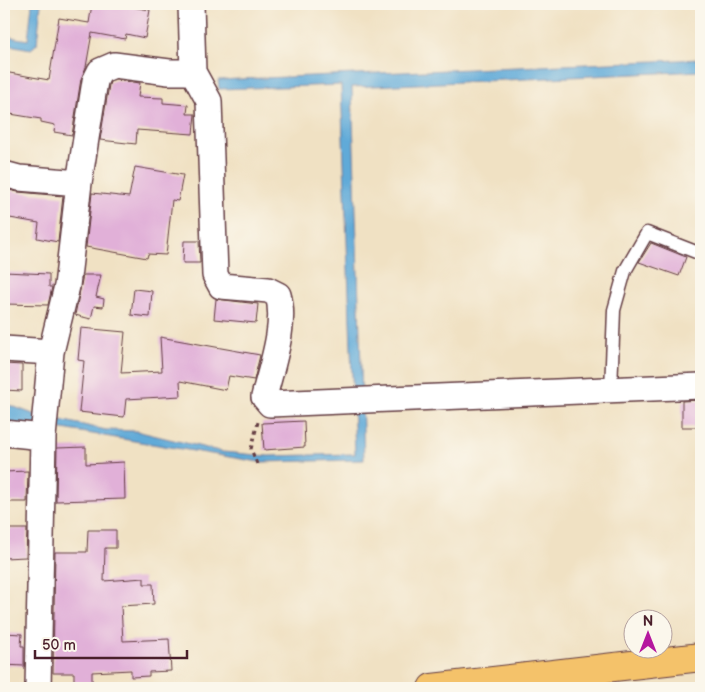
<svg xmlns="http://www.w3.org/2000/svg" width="705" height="692" viewBox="0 0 705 692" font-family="'Balsamiq Sans',sans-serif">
<rect width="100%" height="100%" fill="#fbf7ec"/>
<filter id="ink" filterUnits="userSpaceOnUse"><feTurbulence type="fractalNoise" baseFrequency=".02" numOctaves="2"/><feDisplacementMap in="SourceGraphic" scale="10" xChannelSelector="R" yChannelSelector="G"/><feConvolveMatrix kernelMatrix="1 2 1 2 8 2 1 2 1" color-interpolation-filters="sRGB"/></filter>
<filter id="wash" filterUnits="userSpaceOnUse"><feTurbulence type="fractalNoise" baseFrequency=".0096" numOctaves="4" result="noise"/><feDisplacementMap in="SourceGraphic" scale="20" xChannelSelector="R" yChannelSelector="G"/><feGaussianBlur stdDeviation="1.12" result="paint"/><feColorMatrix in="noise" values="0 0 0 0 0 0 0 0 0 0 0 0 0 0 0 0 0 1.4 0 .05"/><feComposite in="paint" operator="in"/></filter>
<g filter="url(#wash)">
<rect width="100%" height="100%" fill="#f0e1c3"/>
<path fill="#61aad8" stroke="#566482" d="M32 4H41L37 44 31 49 4 44V36L28 40Z
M701 59V71L352 87 364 460 259 462 33 424 4 425V403L33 414 106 430 136 431 223 452 268 456 355 454 341 85 219 89 218 80Z"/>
<g id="blocks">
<path fill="#e1b0d8" d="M92 4H114L150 10 145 38 126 34 125 39 92 33 86 67 81 79 72 135 54 132 55 125 41 122V119L4 113V72L49 80 59 18 89 23Z
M116 80 140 83 138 97 163 98V103L188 105 187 114H195L193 134 137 130 136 144 100 140 109 85 110 82Z
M135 167 183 175 178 201 172 200 166 255 148 254 147 258 86 247 92 193 129 197Z
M4 189 18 192 63 196 58 242 37 238 39 223 4 217Z
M184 241H199L200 263H183Z
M651 243 686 257 679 276 639 262Z
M4 272 49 274V287H52L48 305 4 304Z
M83 275H101L96 297 104 299 103 307 94 306 91 319 75 315Z
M134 289 152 291 150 317 131 315Z
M216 299 258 304 256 323 214 319Z
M81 328 125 332 121 373 162 371 160 337 260 355 254 380 229 376 226 390 180 381 181 396 126 399 124 417 79 412 84 361 78 360Z
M4 364 22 365V391L4 390Z
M701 400V427H682V401Z
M304 421 305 447 264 450 262 423Z
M86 447V464L124 462 125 499 56 501 57 448Z
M28 471 27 502H4V472Z
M4 529H27L26 557 4 558Z
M88 530H116V548H105L104 581 144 578V584H153L154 604 121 606 123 641 169 639 171 671 149 672V676L131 677V670L92 672V683L74 682V673H53L55 552H87Z
M4 633 22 634 21 646H24V666L4 665Z"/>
</g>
</g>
<g filter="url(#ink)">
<use href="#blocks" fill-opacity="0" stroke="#633c42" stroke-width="1"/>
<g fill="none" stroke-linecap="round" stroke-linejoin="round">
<defs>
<path id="service" d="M611 390 614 310 625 271 647 233 701 254"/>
<path id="minor" d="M191 4 193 72 209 101 215 275 221 286 268 290 278 295C287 324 271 368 264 397L270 404 701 386
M4 174 19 178 79 183
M4 349 51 352 43 437 38 688
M51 352 67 286 79 183 95 81 100 71 114 65 169 72H193
M4 433 43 437"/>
<path id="primary" d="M432 688 701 657"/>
</defs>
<use href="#service" stroke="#633c42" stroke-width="15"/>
<use href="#minor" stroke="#633c42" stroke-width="28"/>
<use href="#primary" stroke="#633c42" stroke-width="30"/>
<path stroke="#633c42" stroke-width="3" stroke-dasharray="4 4" stroke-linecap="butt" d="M257 464 251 449 258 422"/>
<use href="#service" stroke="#fff" stroke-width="12"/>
<use href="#minor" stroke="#fff" stroke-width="25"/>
<use href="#primary" stroke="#f4c26a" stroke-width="28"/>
</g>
</g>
<rect width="705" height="692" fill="none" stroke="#fbf7ec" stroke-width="20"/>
<g transform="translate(648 634)"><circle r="24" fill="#fbf7ec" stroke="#b4a19f"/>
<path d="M0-4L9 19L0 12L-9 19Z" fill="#b5179e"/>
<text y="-8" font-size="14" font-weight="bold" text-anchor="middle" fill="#4a1f2b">N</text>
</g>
<path d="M35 650v8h152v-8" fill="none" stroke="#4a1f2b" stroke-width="2.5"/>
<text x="42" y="650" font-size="15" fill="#4a1f2b" stroke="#fbf7ec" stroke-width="4" paint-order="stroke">50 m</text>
</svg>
